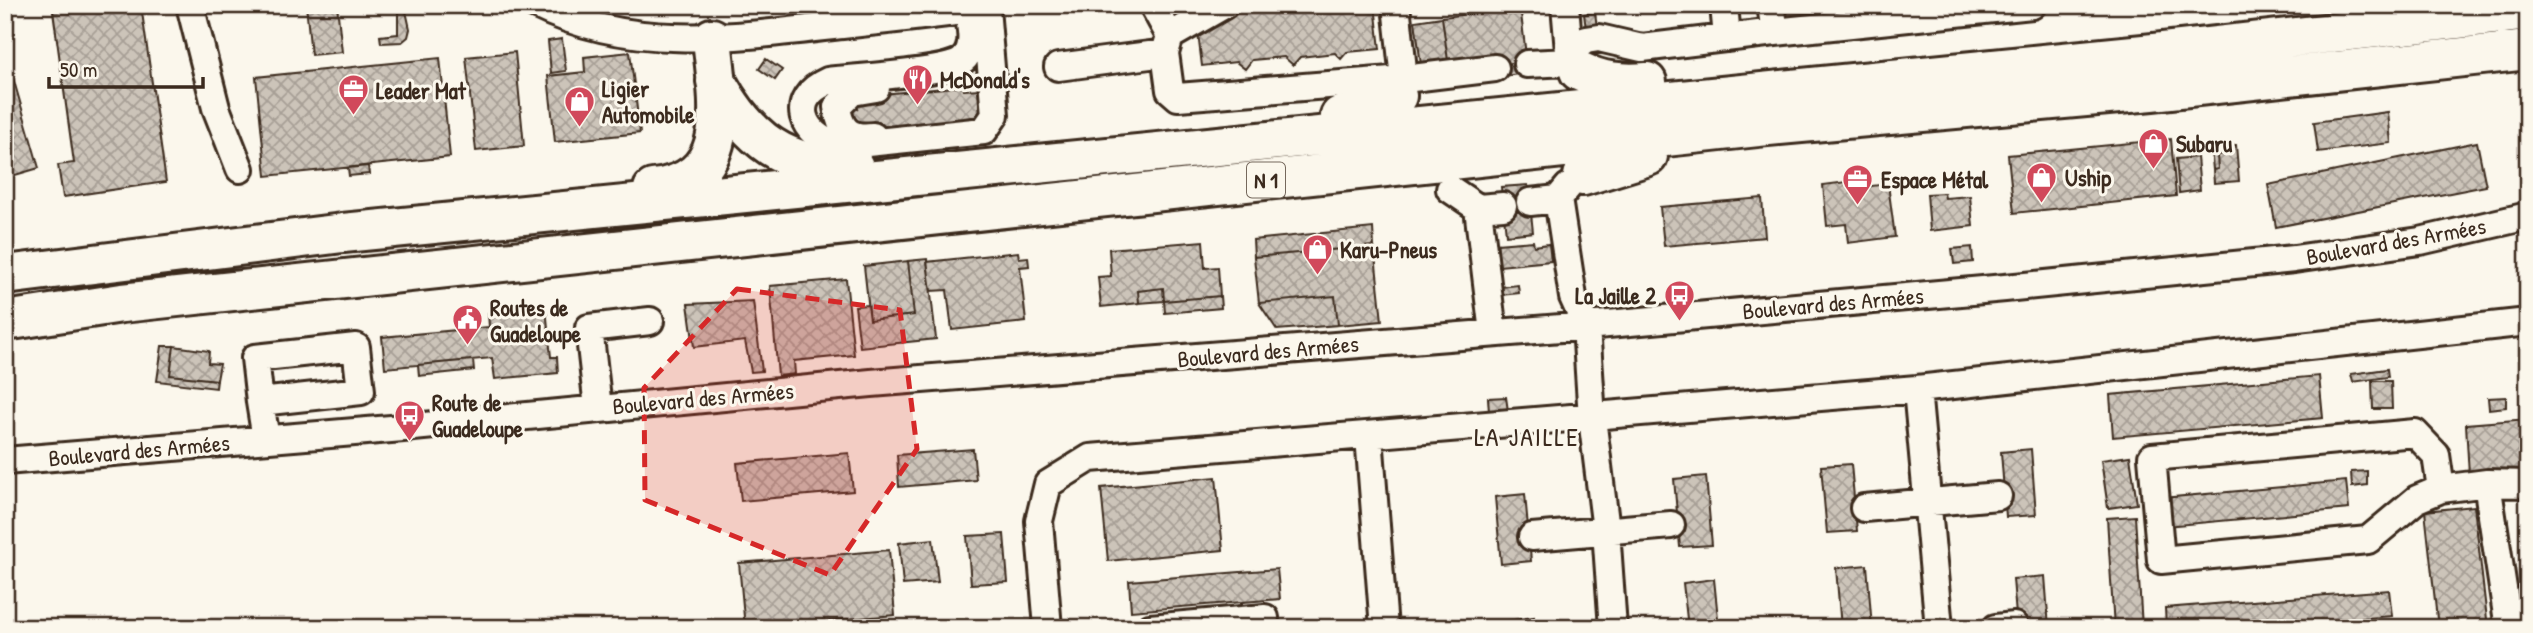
<svg xmlns="http://www.w3.org/2000/svg" width="2533" height="633" viewBox="0 0 2533 633" font-family="'Patrick Hand',sans-serif">
<defs>
<pattern id="building-cross-hatch" width="8" height="8" patternUnits="userSpaceOnUse" patternTransform="scale(1.75)"><rect width="8" height="8" fill="#ccc4b9"/><path d="M0 0l8 8M0 8l8-8" fill="none" stroke="#a79f96"/></pattern>
</defs>
<rect width="100%" height="100%" fill="#fbf7ec"/>
<filter id="ink" filterUnits="userSpaceOnUse"><feTurbulence type="fractalNoise" baseFrequency=".0143" numOctaves="2"/><feDisplacementMap in="SourceGraphic" scale="14" xChannelSelector="R" yChannelSelector="G"/><feConvolveMatrix kernelMatrix="1 2 1 2 8 2 1 2 1" color-interpolation-filters="sRGB"/></filter>
<g filter="url(#ink)">
<path fill="url(#building-cross-hatch)" stroke="#3b2a1e" stroke-width="2" d="M93 5H141L166 182 63 197 58 165 74 163 53 11Z
M306 5H337L342 52 311 55Z
M1375 5 1380 49 1347 52 1341 59 1335 53 1300 57 1293 65 1284 57 1252 60 1245 69 1236 62 1202 66 1198 33 1248 6Z
M1489 5H1520L1528 73 1496 77 1449 68 1442 17 1489 12Z
M406 11 410 29 408 37 402 42 381 43 380 36 398 34V12Z
M1595 12 1597 28 1586 29 1584 14Z
M1442 17 1449 68 1422 72 1415 21Z
M562 39 566 71 551 73 548 41Z
M5 50 39 168 5 178Z
M515 52 524 146 476 151 466 57Z
M630 52 640 133 555 142 548 76 585 72 584 57Z
M440 58 450 157 266 176 256 77Z
M766 59 782 70 775 80 759 69Z
M964 86V90L979 89 981 116 965 118 966 122 855 132 852 97Z
M2388 112 2391 143 2318 152 2314 122Z
M2528 132V165L2521 134Z
M2171 139 2176 196 2014 213 2008 155Z
M2477 142 2486 186 2276 227 2268 185Z
M2225 145 2226 154 2217 155 2218 169 2213 170 2211 147Z
M2225 145H2236L2239 181 2214 183 2213 170 2218 169 2217 155 2226 154Z
M2197 157 2200 190 2179 193 2176 159Z
M368 166 369 174 349 176 348 168Z
M1854 181 1855 188 1888 184 1895 237 1848 243 1846 224 1827 226 1823 185Z
M1528 185 1533 232 1506 235 1501 187Z
M1944 193 1945 198 1970 196 1973 226 1930 231 1927 194Z
M1762 198 1765 237 1664 246 1660 207Z
M1373 228 1374 246 1254 257 1253 240Z
M1203 241 1205 268 1218 267 1220 296 1164 301 1163 288 1138 291 1139 303 1101 307 1098 277 1111 276 1109 249Z
M1533 241 1534 246 1549 244 1551 261 1499 266 1497 244Z
M1374 246 1382 321 1338 325 1335 296 1259 303 1254 257Z
M1972 247 1973 262 1954 264 1952 249Z
M1018 252 1019 258 1028 257 1029 266 1020 267 1026 322 952 330 947 290 931 291 927 262Z
M927 259 936 339 860 347 855 306 868 305 870 320 914 315 908 261Z
M908 261 914 315 870 320 864 266Z
M846 279 854 355 794 361 795 374 778 376 770 286Z
M1518 285 1519 293 1501 295 1500 287Z
M1163 288 1164 301 1139 303 1138 291Z
M1220 296 1221 308 1165 313 1164 301Z
M1335 296 1338 325 1277 330 1259 303Z
M753 301 762 371 751 372 745 341 694 347 688 304Z
M546 308 551 357H557L558 373 495 379 492 358 385 368 382 337 489 327 488 313Z
M162 346H174L170 375 217 380 216 388 157 381Z
M174 346 209 351 208 363 220 364 217 380 170 375Z
M473 360 474 370 419 376 418 365Z
M2387 369 2388 377 2353 382 2351 374Z
M2319 376 2323 418 2113 437 2110 395Z
M2372 381H2391L2392 409H2373Z
M1506 397 1508 411 1489 412 1488 398Z
M2506 397V407L2489 409 2488 398Z
M2528 419V470L2469 475 2466 424Z
M973 449 976 480 899 487 897 455Z
M2031 449 2036 515 2006 517 2001 452Z
M849 453 853 491 741 501 737 463Z
M2130 456 2137 504 2108 508 2101 460Z
M1851 464 1857 531 1827 533 1821 466Z
M2367 471V485L2352 487 2351 472Z
M1706 476 1712 545 1680 547 1674 479Z
M1216 477 1223 550 1108 561 1101 488Z
M2346 481 2349 509 2166 526 2163 498Z
M1525 494 1531 561 1501 564 1495 497Z
M2474 506 2488 628H2438L2425 511Z
M2135 516 2142 627 2114 628 2107 518Z
M1004 534 1008 582 971 584 967 536Z
M933 539 938 582 903 585 899 543Z
M889 550 895 615 745 628 739 563Z
M1867 565 1872 628H1841L1836 568Z
M1277 569 1280 599 1131 611 1129 581Z
M2045 576 2049 628H2017L2013 579Z
M1714 579 1719 628H1688L1683 583Z
M2389 590 2392 616 2245 628H2166L2165 608Z
M1534 617 1535 628H1507L1506 621Z
M1295 621V628H1286V622Z
M647 625 648 628H606V626Z"/>
<g fill="none" stroke-linecap="round" stroke-linejoin="round">
<defs>
<path id="minor" d="M190 5 216 108 240 169
M536 5C632 53 739 37 842 25 890 20 938 15 985 8
M1153 5 1170 36 1165 53 1170 90 1178 97 1404 79 1495 68
M1396 5 1404 79 1398 93
M1565 5 1570 63
M1724 5 1727 38
M1771 5 1775 32 2032 5
M968 11C970 26 976 44 965 58 953 73 852 78 828 81 787 99 801 135 838 146L984 131 995 115 986 8
M1170 36 1224 5
M1569 51 1586 40 1599 38 1642 48 1775 32
M1527 64 1570 62
M1058 67 1165 53
M873 136C850 139 840 130 837 107L852 92 876 88
M1450 189 1478 208 1503 206
M1558 199 1573 297 1586 326 1592 418 1606 530 1613 628
M1530 202 1558 199 1568 187
M1478 208 1493 333
M1917 389 1939 628
M260 402 255 358 356 347 361 391 260 402 266 439
M598 408 589 328 650 321
M1369 436 1384 628
M5 461 403 428 871 383 1586 326 2005 288 2294 259 2420 241 2528 216
M2487 483 2509 628
M2441 489 2436 455 2415 433 2152 457 2161 560 2368 540 2417 499 2441 489 2487 483 2528 484
M1864 508 1998 496
M1532 537 1671 525
M1048 628 1039 521 1048 484 1090 458 1917 389 2528 322
M1150 628 1265 618
M1996 628 2014 626"/>
<path id="highway" d="M1579 71C1602 82 1621 84 1647 82
M716 81C748 140 785 168 854 167
M1340 116 1373 110 1397 96
M1583 176 1648 156
M653 189C737 180 718 101 712 38
M5 275 343 233 2154 53 2528 11
M5 321 122 303 1758 127 2152 91 2528 50"/>
</defs>
<use href="#minor" stroke="#3b2a1e" stroke-width="32"/>
<use href="#highway" stroke="#3b2a1e" stroke-width="44"/>
<use href="#minor" stroke="#fbf7ec" stroke-width="26"/>
<use href="#highway" stroke="#fbf7ec" stroke-width="38"/>
</g>
</g>
<path fill="#d62828" fill-opacity="0.2" stroke="#d62828" stroke-width="5" stroke-dasharray="14 9" stroke-linejoin="round" d="M737 289 900 310 917 449 830 575 645 500 644 388Z"/>
<defs>
<symbol id="restaurant-pin" viewBox="-11 -11 22 30"><path d="M0 17L-7.5 6A9.5 9.5 0 1 1 7.5 6Z" fill="#d1495b" stroke="#fbf7ec"/><path d="M-5-6h1v4h1v-4h1v4h1v-4h1v5L-1.5 .5V6h-2V.5L-5-1ZM5-6V6H3V1.5H1.5Q1.5-4 5-6Z" fill="#fff"/></symbol>
<symbol id="office-pin" viewBox="-11 -11 22 30"><path d="M0 17L-7.5 6A9.5 9.5 0 1 1 7.5 6Z" fill="#d1495b" stroke="#fbf7ec"/><path d="M-6-3h4V-5.5h4V-3h4V5H-6ZM-1-4.5V-3h2v-1.5ZM-6 0V1H6V0Z" fill="#fff"/></symbol>
<symbol id="shop-pin" viewBox="-11 -11 22 30"><path d="M0 17L-7.5 6A9.5 9.5 0 1 1 7.5 6Z" fill="#d1495b" stroke="#fbf7ec"/><path d="M-5-2.5h2.3a2.7 3.5 0 0 1 5.4 0H5L5.5 6h-11ZM-1.5-2.5h3a1.5 2.3 0 0 0-3 0Z" fill="#fff"/></symbol>
<symbol id="bus-pin" viewBox="-11 -11 22 30"><path d="M0 17L-7.5 6A9.5 9.5 0 1 1 7.5 6Z" fill="#d1495b" stroke="#fbf7ec"/><path d="M-5-6H5V4H4V6H2V4H-2V6H-4V4H-5ZM-3.5-4V0h7V-4ZM-3.5 1.2v1.5H-2V1.2ZM2 1.2v1.5H3.5V1.2Z" fill="#fff"/></symbol>
<symbol id="civic-pin" viewBox="-11 -11 22 30"><path d="M0 17L-7.5 6A9.5 9.5 0 1 1 7.5 6Z" fill="#d1495b" stroke="#fbf7ec"/><path d="M-.6-6.5H3V-4.5H.6V-3L4-1V1h2V6H-6V1h2V-1L-.6-3ZM-1.2 2.5V6h2.4V2.5Z" fill="#fff"/></symbol>
</defs>
<g fill-rule="evenodd">
<use href="#restaurant-pin" x="900" y="62" width="35" height="47"/>
<use href="#office-pin" x="336" y="72" width="35" height="47"/>
<use href="#shop-pin" x="562" y="84" width="35" height="47"/>
<use href="#shop-pin" x="2136" y="126" width="35" height="47"/>
<use href="#shop-pin" x="2024" y="160" width="35" height="47"/>
<use href="#office-pin" x="1840" y="162" width="35" height="47"/>
<use href="#shop-pin" x="1300" y="232" width="35" height="47"/>
<use href="#bus-pin" x="1662" y="278" width="35" height="47"/>
<use href="#civic-pin" x="450" y="302" width="35" height="47"/>
<use href="#bus-pin" x="392" y="398" width="35" height="47"/>
</g>
<g text-anchor="middle" dominant-baseline="central" stroke-width="6" stroke-linejoin="round" paint-order="stroke">
<rect fill="#fbf7ec" stroke="#75685c" stroke-width="2" x="1247" y="162.5" width="38" height="35" rx="5"/>
<g font-size="21" font-weight="bold" fill="#3b2a1e">
<text x="1266" y="180">N 1</text>
</g>
<g font-size="23" font-weight="bold" fill="#3b2a1e" stroke="#fbf7ec" text-anchor="start">
<text x="940" y="79">McDonald's</text>
<text x="602" y="88">Ligier<tspan x="602" dy="26">Automobile</tspan></text>
<text x="376" y="90">Leader Mat</text>
<text x="2176" y="143">Subaru</text>
<text x="2065" y="177">Uship</text>
<text x="1881" y="179">Espace Métal</text>
<text x="1340" y="249">Karu-Pneus</text>
<text x="1656" y="295" text-anchor="end">La Jaille 2</text>
<text x="490" y="307">Routes de<tspan x="490" dy="26">Guadeloupe</tspan></text>
<text x="432" y="402">Route de<tspan x="432" dy="26">Guadeloupe</tspan></text>
</g>
<g font-size="23" fill="#3b2a1e" stroke="#fbf7ec">
<text transform="translate(2396 241) rotate(-10)">Boulevard des Armées</text>
<text transform="translate(1833 303) rotate(-5)">Boulevard des Armées</text>
<text transform="translate(1268 351) rotate(-5)">Boulevard des Armées</text>
<text transform="translate(703 398) rotate(-5)">Boulevard des Armées</text>
<text transform="translate(139 450) rotate(-5)">Boulevard des Armées</text>
</g>
<g font-size="26" letter-spacing="2" fill="#3b2a1e" stroke="#fbf7ec">
<text x="1527" y="436">LA JAILLE</text>
</g>
</g>
<rect width="2533" height="633" fill="none" stroke="#fbf7ec" stroke-width="28"/>
<rect x="14" y="14" width="2505" height="605" fill="none" stroke="#3b2a1e" stroke-width="2.5" filter="url(#ink)"/>
<path d="M49 77v10h154v-10" fill="none" stroke="#3b2a1e" stroke-width="3.5"/>
<text x="60" y="77" font-size="21" fill="#3b2a1e" stroke="#fbf7ec" stroke-width="5" paint-order="stroke">50 m</text>
</svg>
